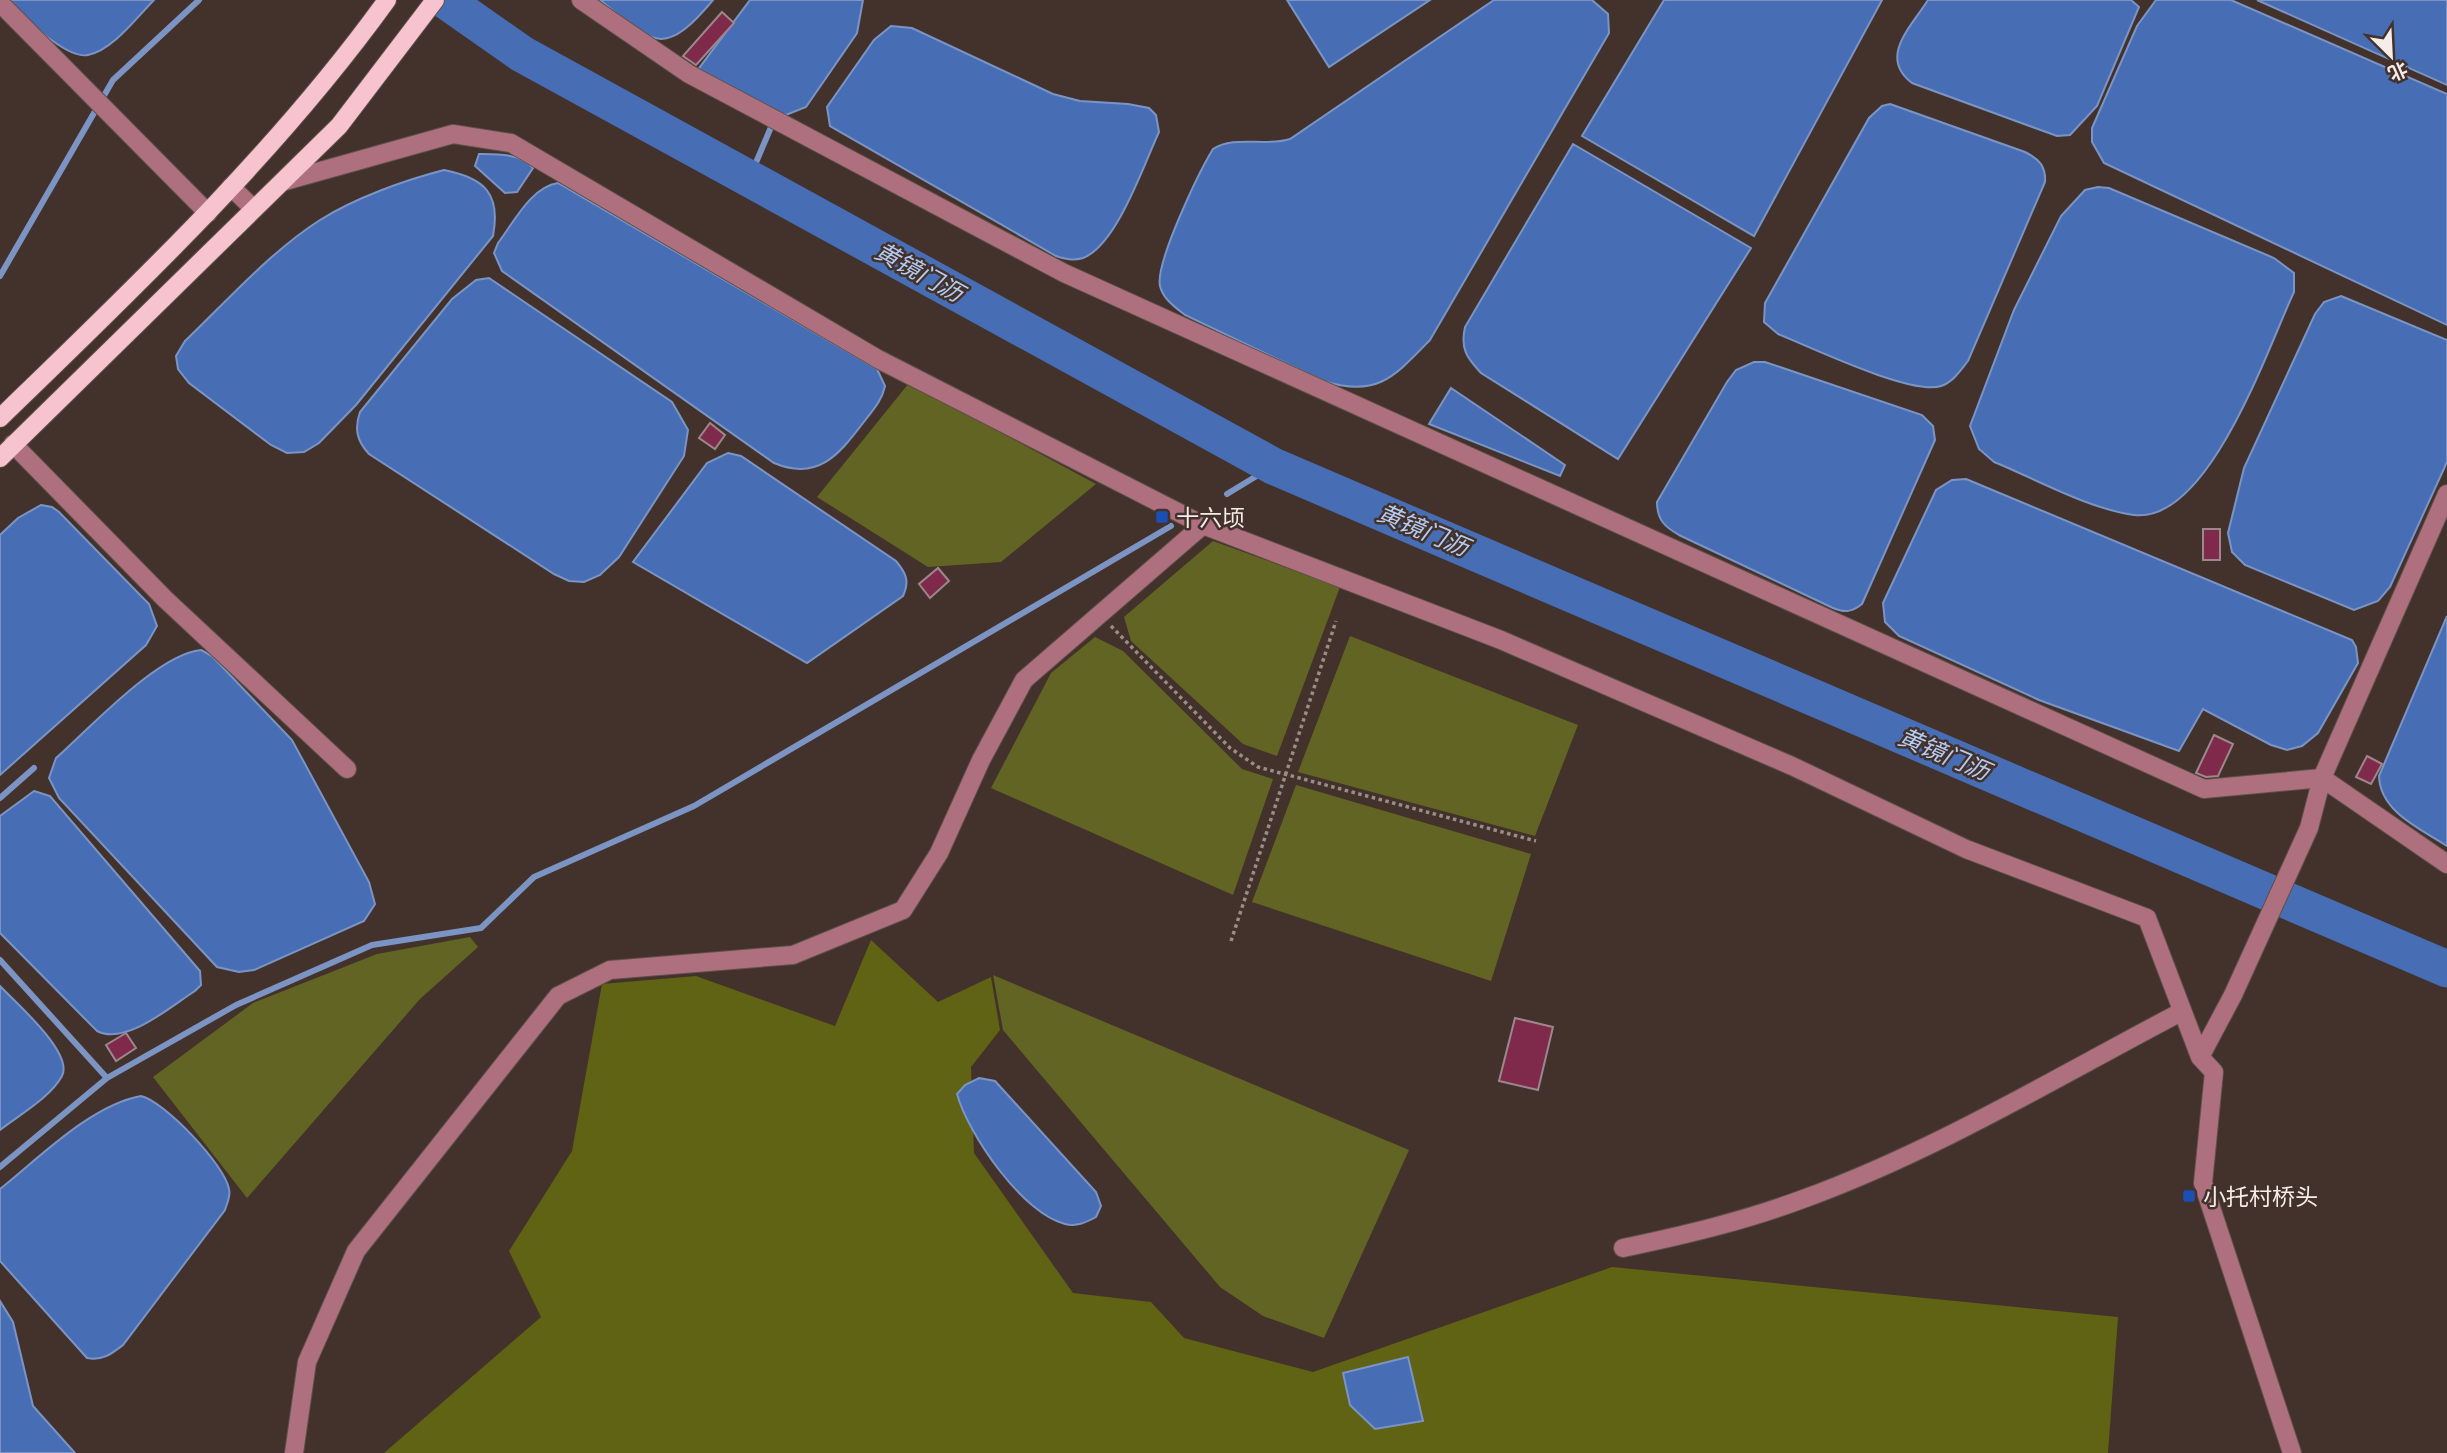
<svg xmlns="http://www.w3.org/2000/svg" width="2447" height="1453" viewBox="0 0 2447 1453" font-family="Raleway,'Noto Sans SC',sans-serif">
<rect width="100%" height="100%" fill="#42322b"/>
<path fill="#626423" d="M909 383 1096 484 1001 562 928 567 817 497Z
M1213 541 1340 587 1277 756 1243 744 1131 641 1124 617Z
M1350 636 1578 725 1535 836 1298 772Z
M1095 637 1123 651 1242 769 1273 779 1233 895 991 788 1051 673Z
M1296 785 1531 854 1491 981 1252 902Z
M470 937 478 947 420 999 247 1198 153 1077 253 1003 377 954Z
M993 975 1409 1150 1324 1338 1263 1316 1220 1287 1003 1030Z"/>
<path fill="#606214" d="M871 940 938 1002 991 977 1000 1030 971 1067 974 1153 1073 1293 1151 1302 1184 1338 1313 1372 1612 1267 2118 1317 2108 1453H384L541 1317 509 1251 572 1151 602 984 696 976 835 1026Z"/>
<path fill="#476eb5" stroke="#7c94c4" stroke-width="2" d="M4 0H154C137 17 113 50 88 55 66 60 21 14 4 0Z
M600 0H713C663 60 653 43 600 0Z
M750 0H863L857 33 806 107 786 115 769 111 697 71Z
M1287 0H1430L1329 67Z
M1494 0H1592L1608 14 1609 33 1430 340C1394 377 1377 398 1323 381L1185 315C1175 307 1163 299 1160 286 1155 263 1199 172 1213 149 1234 135 1266 147 1290 139Z
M1664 0H1882L1754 236 1582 136Z
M1928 0H2131L2139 7 2097 106 2070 135 2057 136 1912 83C1878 57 1911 27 1928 0Z
M2156 0H2231L2447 94V325L2104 163 2092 142V128L2137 26Z
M2257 0H2447V85Z
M891 26 912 28 1053 94 1080 101 1128 104 1149 108 1156 115 1159 132C1144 164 1117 245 1083 258 1073 261 1065 259 1056 256L830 126 827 107 874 40Z
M1890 104 2025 152C2039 159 2046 166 2045 182L1968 361C1960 371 1953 382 1941 386 1912 396 1810 347 1778 334L1764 322 1765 303 1869 118 1882 106Z
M1573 144 1751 248 1618 459 1481 373C1467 358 1460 349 1465 327Z
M479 154C497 154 520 153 533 168L517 192 505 193 475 166Z
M444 170C485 178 501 194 493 236L356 405 319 443 304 452 287 453 271 445 189 383 178 369 176 356 185 341C228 300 270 252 320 220 355 198 405 180 444 170Z
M558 183 877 369 885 386C882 401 872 411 863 423 838 456 817 481 774 463L502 271 494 253 498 243C514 222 531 187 558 183Z
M2098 187 2109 188 2274 258 2294 273V292C2268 347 2209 524 2134 515 2089 509 2036 479 1994 462L1979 449 1970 426 2014 310 2061 216 2085 190Z
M489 278 672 402 688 430 684 456 619 557 600 575 584 582 569 581 554 574 369 454C357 441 354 429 360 412L452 299 476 280Z
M2341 296 2447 340V462L2390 587 2378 601 2354 610 2245 565 2232 552 2228 533 2244 468 2315 314 2324 302Z
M1754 362H1765L1922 415 1933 426 1935 440 1862 604C1852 612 1845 613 1833 608L1679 535C1665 527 1657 520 1657 502L1727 382 1736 370Z
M1451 388 1565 465 1560 476 1429 424Z
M728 453 741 456 896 561C906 573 910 581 903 596L807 663 633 562 707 463Z
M1966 479 2352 640 2356 647 2358 663 2318 733 2302 746 2287 750 2271 745 2203 709 2179 751 2039 700 1899 636 1885 622 1883 603 1936 490 1952 480Z
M41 505 52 507 59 512 149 604 157 626 146 645 0 775V535L18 518Z
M2447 616V846C2421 829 2380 812 2379 776Z
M201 650 212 656 292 740 369 882 375 904 364 921 254 970 239 972 217 967 59 798 49 778 56 758C90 728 158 654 201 650Z
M34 791 50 796 200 971 201 985 195 991C171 1006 126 1046 97 1031L0 933V816Z
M0 986C16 1003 74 1053 62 1076 50 1098 19 1115 0 1130Z
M979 1078 995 1081 1096 1192 1101 1206 1096 1217C1087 1222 1077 1227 1065 1224 1023 1214 968 1134 957 1094L965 1085Z
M141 1096C164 1101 225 1165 229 1189 231 1196 227 1203 225 1210L123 1345C111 1354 103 1361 87 1358L0 1261V1189C39 1158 91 1105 141 1096Z
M0 1301 13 1322 33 1406 75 1453H0Z
M1408 1357 1423 1421 1375 1429 1350 1405 1343 1373Z"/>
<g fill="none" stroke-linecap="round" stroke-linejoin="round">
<path stroke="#7c94c4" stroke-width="6" d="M749 179 774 120
M0 276 113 80 199 0
M1227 494 1273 466
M0 798 34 768
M0 960 107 1078
M0 1167 107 1078 236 1005 372 945 481 928 534 877 694 806 1171 526"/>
<path stroke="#476eb5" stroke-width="37" d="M445 0 522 54 1273 466 2447 969"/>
</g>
<path fill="#7f2a4b" stroke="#9c878c" stroke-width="2" d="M722 12 734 23 696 65 683 56Z
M710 423 725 435 715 449 699 438Z
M2203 529H2220V560H2203Z
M938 568 949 581 930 598 919 584Z
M2214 735 2233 744 2218 776 2206 777 2196 773Z
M2367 756 2382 764 2371 784 2356 777Z
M1515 1018 1553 1027 1538 1090 1499 1081Z
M126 1033 136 1048 116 1061 106 1045Z"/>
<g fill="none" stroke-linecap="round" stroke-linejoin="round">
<defs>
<path id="minor" d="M581 0 689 74 1064 273 2204 789 2322 778 2447 864
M0 3 208 213
M285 181 453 134 511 143 878 359 1203 525 1501 640 1792 766 1966 849 2147 918 2200 1057 2214 1072 2203 1183 2292 1453
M231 187 254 209
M13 444 165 599 347 769
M2200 1057 2233 995 2309 828 2322 778 2447 494
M1623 1248C1685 1235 1744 1221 1803 1199 1935 1151 2057 1077 2181 1012
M294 1453 307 1362 356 1251 558 996 610 970 793 955 903 910 939 853 981 760 1024 680 1203 525"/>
<path id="major" d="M0 418C136 286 276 154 387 0
M0 458 339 126 435 0"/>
</defs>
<use href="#minor" stroke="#5f5049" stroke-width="20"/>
<use href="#major" stroke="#5f5049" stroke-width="20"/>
<path stroke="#9a8d87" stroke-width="3.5" stroke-dasharray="3.5 3.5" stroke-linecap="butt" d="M1111 626 1230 748 1258 767 1536 841
M1231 941 1336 621"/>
<use href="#minor" stroke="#ae707e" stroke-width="18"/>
<use href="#major" stroke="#f7c3ce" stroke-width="18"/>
</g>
<g fill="#1a4fb4" stroke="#42322b" stroke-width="2.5">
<rect x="1155" y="510" width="14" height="14" rx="3.5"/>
<rect x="2182" y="1189" width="14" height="14" rx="3.5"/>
</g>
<g text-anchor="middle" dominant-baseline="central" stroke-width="5" stroke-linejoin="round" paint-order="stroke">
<g font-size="23" fill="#f7ece7" stroke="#42322b" text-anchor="start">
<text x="1176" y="517">十六顷</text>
<text x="2203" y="1196">小托村桥头</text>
</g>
<g font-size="24" font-style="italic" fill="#b5cbf2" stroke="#42322b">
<text transform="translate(919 272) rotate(29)">黄镜门沥</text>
<text transform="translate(1423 530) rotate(23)">黄镜门沥</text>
<text transform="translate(1944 754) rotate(23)">黄镜门沥</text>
</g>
</g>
<g transform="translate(2391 56) rotate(156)" stroke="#42322b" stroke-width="5" paint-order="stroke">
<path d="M0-5L12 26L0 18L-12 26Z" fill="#f7ece7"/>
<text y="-10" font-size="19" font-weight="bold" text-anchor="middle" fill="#f7ece7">北</text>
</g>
</svg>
